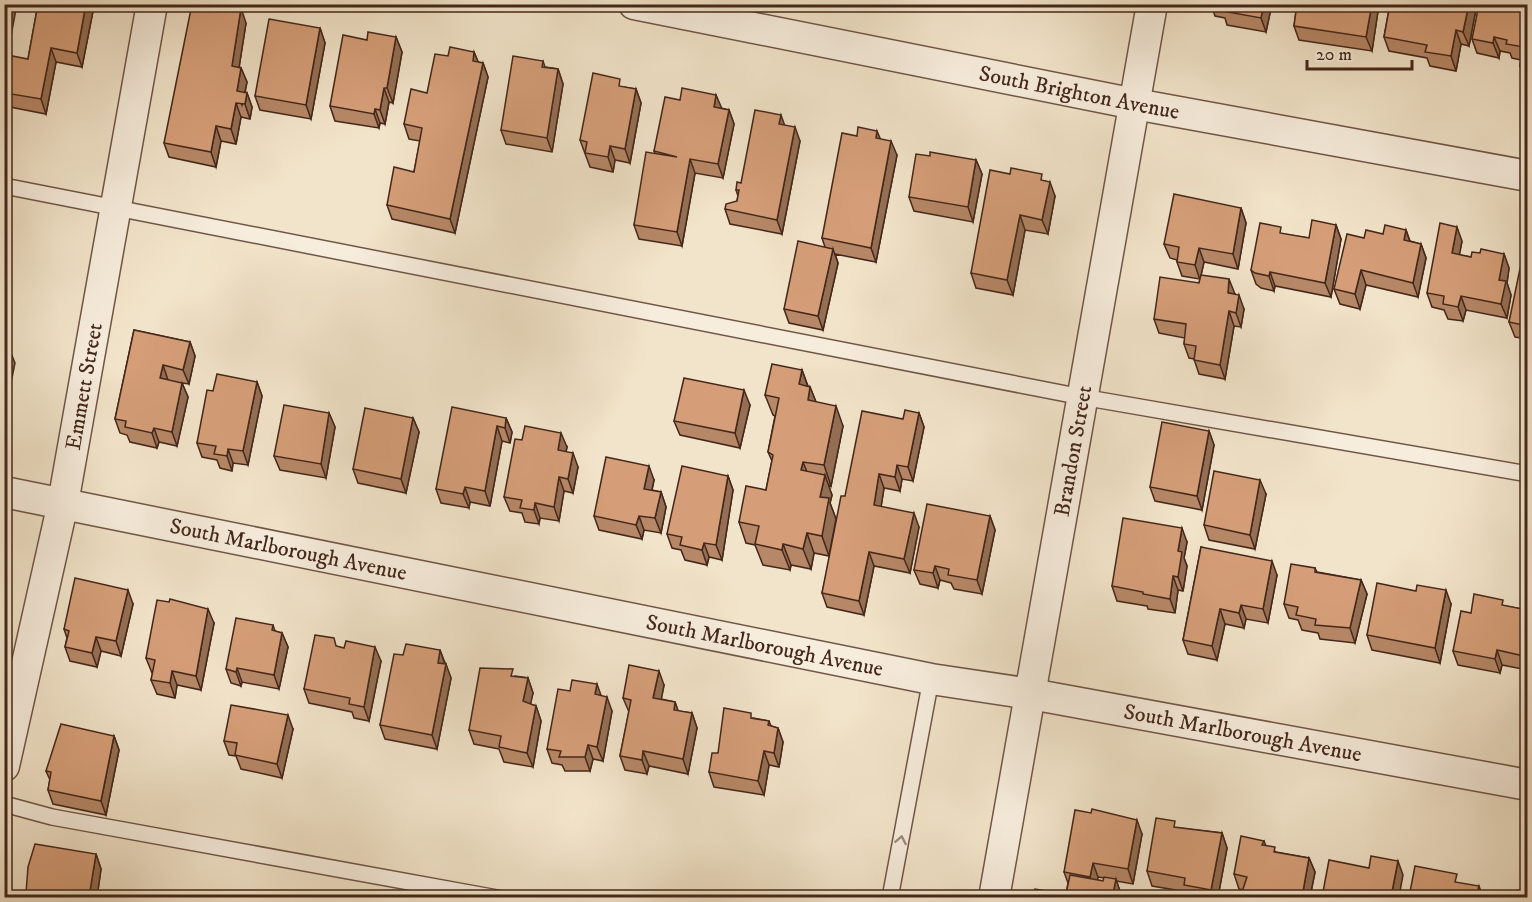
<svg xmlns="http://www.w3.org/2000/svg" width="1532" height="902" viewBox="0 0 1532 902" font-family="'IM FELL DW Pica',serif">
<rect width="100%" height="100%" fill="#f2e4ca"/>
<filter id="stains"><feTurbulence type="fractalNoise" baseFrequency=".00333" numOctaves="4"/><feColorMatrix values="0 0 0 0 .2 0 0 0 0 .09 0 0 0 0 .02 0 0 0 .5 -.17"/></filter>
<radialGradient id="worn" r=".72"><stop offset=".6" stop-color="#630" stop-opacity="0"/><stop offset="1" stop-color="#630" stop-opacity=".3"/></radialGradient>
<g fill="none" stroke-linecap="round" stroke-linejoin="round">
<defs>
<path id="service" d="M4 186 1082 397 1528 474
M4 804 52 817 497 898
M890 898 931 679"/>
<g id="minor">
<path id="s1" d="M634 4 1135 104 1528 176"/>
<path id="s2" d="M4 492 931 679 1031 694 1528 785"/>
<path id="s3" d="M4 766 63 503 152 4"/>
<path id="s4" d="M994 898 1152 4"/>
</g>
</defs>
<use href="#service" stroke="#705647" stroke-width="18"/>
<use href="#minor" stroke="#705647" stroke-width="33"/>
<use href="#service" stroke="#f7eddd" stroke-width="15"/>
<use href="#minor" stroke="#f7eddd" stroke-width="30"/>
</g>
<path fill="#b78867" stroke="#44271b" stroke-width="1.5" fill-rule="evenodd" d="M38 4H93L94 6 82 67 56 62 46 114 10 107 5 93 28 59Z
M1076 4H1090V7Z
M1211 4H1272L1266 32 1227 25 1225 18 1215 16Z
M1297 4H1376L1378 11 1372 51 1299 40 1294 26Z
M1390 4H1477L1469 46 1461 44 1456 71 1430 66 1427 58 1389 51 1384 37Z
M1524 6H1527V81L1525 80 1520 66 1521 60 1512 58 1510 53 1500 51 1499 58 1477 53 1472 39Z
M246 23 239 68H241L247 82 245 92 247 93 252 107 250 119 241 117 236 144 221 141 216 167 169 157 164 143Z
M320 28 325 43 311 119 260 110 255 96Z
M396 37 402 52 393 103 389 102 385 124 380 123 379 128 335 121 330 106 367 40Z
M474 52 478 62 483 63 488 77 455 233 392 219 387 205 414 172 420 141 409 139 404 124 427 93 448 56Z
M543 61 545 67 558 69 563 84 552 152 506 144 501 130Z
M623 87 636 89 641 103 630 163 615 160 613 172 590 167 580 140Z
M716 95 721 108 729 110 734 124 723 178 695 173 682 246 639 239 634 225 655 153 654 151 680 100Z
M784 125 800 141 782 234 730 224 725 209 737 201 738 196 736 190Z
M880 139 897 155 876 262 835 254 838 263 823 330 789 323 784 309 825 247 822 238Z
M930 156 976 160 982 174 973 222 914 211 909 197Z
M1045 181 1055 196 1048 234 1025 230 1013 295 976 288 971 273Z
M1241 208 1246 223 1238 269 1204 262 1201 275 1235 294 1244 309 1241 327 1234 326 1225 379 1199 374 1194 359 1189 358 1184 344 1185 338 1159 333 1154 319 1199 283 1200 279 1182 276 1177 262V260L1170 258 1164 244Z
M1336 225 1341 239 1331 297 1275 286 1274 291 1261 288 1256 284 1251 270 1283 234 1309 238Z
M1406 230 1410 241 1421 244 1426 258 1418 297 1366 285 1360 309 1340 304 1334 289 1364 238 1383 234Z
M1462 241 1459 255 1471 257 1480 253 1504 254 1509 268 1507 283 1511 295 1507 318 1466 310 1463 321 1448 319 1444 310 1432 307 1427 293Z
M1527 260V339L1515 337 1509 322Z
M134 330 190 342 195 356 189 384 182 383 188 397 177 446 159 442 157 448 130 442 127 435 120 433 115 419Z
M802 370 808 386 810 387 816 402 843 426 831 486 828 485 832 495 830 503 836 519 829 556 814 553 811 569 791 565 790 570 763 565 755 545 746 543 739 522 766 490 772 461 768 452 775 416 773 415 765 395Z
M257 382 262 396 248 465 233 463 232 471 220 468 217 460 202 457 197 443 213 391Z
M750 405 740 448 680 435 674 421Z
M329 413 335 427 326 478 280 470 274 456Z
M919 413 924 427 913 481 902 479 900 491 884 488 881 507 919 527 910 573 874 566 864 615 827 607 822 593 845 496 903 419Z
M413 418 419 432 406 493 358 483 353 469Z
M506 418 512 432 510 443 502 441 490 506 470 502 469 508 441 503 436 489Z
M1209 431 1214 445 1202 510 1155 501 1150 487Z
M567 447 566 452 578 467 573 493 564 491 559 521 540 518 539 524 525 522 522 513 510 511 504 497Z
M728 476 733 490 722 560 709 557 707 565 685 560 681 550 672 548 667 534Z
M654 480 652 490 661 492 666 507 661 533 644 530 642 539 599 530 594 516Z
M1266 494 1255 549 1209 540 1204 525Z
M990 516 995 530 982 594 954 589 951 583 940 580 938 588 920 584 914 570Z
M1187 542 1184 558 1187 566 1183 591 1178 590 1175 613 1148 609 1147 606 1117 601 1112 586Z
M1201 547 1277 575 1268 623 1246 619 1244 628 1225 624 1217 660 1188 654 1183 640Z
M1315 568 1317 572 1361 580 1367 594 1355 643 1320 639 1318 633 1302 630 1298 620 1289 618 1284 604Z
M133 604 121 656 101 651 97 667 70 661 65 647 67 638 64 629Z
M1451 604 1440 663 1372 650 1367 635Z
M1505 606 1527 610V670L1502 665 1500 673 1458 665 1453 651 1471 613Z
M214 623 201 690 177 685 175 698 157 694 151 680 153 673H152L146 658Z
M273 625 275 631 282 633 288 647 279 689 242 682 241 686 231 683 226 669Z
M336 646 381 661 369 721 354 718 352 712 309 703 304 689Z
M440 650 451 678 437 749 385 739 380 725 403 655Z
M515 676 528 678 533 693 530 704 536 706 541 721 533 767 504 762 499 749 474 744 469 730Z
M664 685 661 699 675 702 678 711 692 713 697 728 688 774 649 766 647 774 625 770 620 756 629 712 623 698Z
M601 696 612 711 603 761 593 759 590 771H565L562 765 552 763 547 749Z
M753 718 769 721 771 726 778 728 783 742 779 767 769 765 764 795 714 787 709 772 718 753Z
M293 729 282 778 241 769 236 756 229 755 224 741Z
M114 736 119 750 106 815 53 804 48 790 50 780 46 771Z
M1178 828 1222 833 1227 848 1218 897H1189L1187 892 1152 886 1147 871Z
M1142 834 1133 884 1116 881 1121 894 1120 897H1034L1066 894 1068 883 1064 872ZM1098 877 1104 878 1103 881 1097 880Z
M1264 841 1266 846 1276 852 1309 858 1315 872 1310 897H1242L1241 895 1243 890 1239 889 1234 874Z
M96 854 101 869 97 897H28L26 893Z"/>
<path fill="#956f54" stroke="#44271b" stroke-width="1.5" d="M9 4H17L5 68 4 28Z
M86 4H93L94 6 82 67 77 53Z
M1264 4H1272L1266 32 1261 18Z
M1372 4H1376L1378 11 1372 51 1366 37Z
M1469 4H1477L1469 46 1463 32Z
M241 8 246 23 237 80 232 66Z
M320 28 325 43 311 119 306 105Z
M1456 30 1461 44 1456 71 1451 56Z
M396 37 402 52 393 103 387 88Z
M1494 37 1500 51 1499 58 1493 43Z
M51 48 56 62 46 114 41 99Z
M474 52 480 66 473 61Z
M483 63 488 77 455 233 450 219Z
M241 68 247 82 242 105 237 91Z
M558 69 563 84 552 152 547 138Z
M384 88 389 102 385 124 380 110Z
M636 89 641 103 630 163 625 149Z
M247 93 252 107 250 119 245 104Z
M716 95 722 109 714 107Z
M236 103 241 117 236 144 231 129Z
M375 109 380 123 379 128 374 114Z
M729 110 734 124 723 178 718 164Z
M781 115 786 129 779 124Z
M216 126 221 141 216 167 211 152Z
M795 127 800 141 782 234 777 220Z
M877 131 883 145 876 138Z
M891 141 897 155 876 262 871 248Z
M610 146 615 160 613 172 608 157Z
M690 159 695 173 682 246 677 232Z
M976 160 982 174 973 222 968 207Z
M1050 182 1055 196 1048 234 1042 220Z
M1241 208 1246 223 1238 269 1233 254Z
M1020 215 1025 230 1013 295 1007 280Z
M1336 225 1341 239 1331 297 1325 283Z
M1457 227 1462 241 1457 268 1452 253Z
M1406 230 1411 245 1404 240Z
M1421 244 1426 258 1418 297 1413 283Z
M1199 248 1204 262 1200 280 1195 265Z
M833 249 838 263 823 330 818 316Z
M1504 254 1509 268 1507 283 1511 295 1507 318 1501 304 1499 280Z
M1361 270 1366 285 1360 309 1355 294Z
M1270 272 1275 286 1274 291 1269 276Z
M1229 279 1235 294 1228 293Z
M1239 295 1244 309 1241 327 1236 313Z
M1461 296 1466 310 1463 321 1458 307Z
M1229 311 1234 326 1225 379 1220 365Z
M190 342 195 356 189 384 183 370Z
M9 348 15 363 4 417V375Z
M163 365 168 380 160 378Z
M802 370 809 390 799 384Z
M257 382 262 396 248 465 243 451Z
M182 383 188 397 177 446 172 432Z
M810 387 818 407 808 400Z
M744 390 750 405 740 448 735 433Z
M836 406 843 426 831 486 824 465Z
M329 413 335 427 326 478 321 464Z
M919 413 924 427 913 481 908 467Z
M413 418 419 432 406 493 401 479Z
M506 418 512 432 510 443 505 428Z
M497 426 502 441 490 506 485 491Z
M154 428 159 442 157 448 152 433Z
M1209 431 1214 445 1202 510 1197 496Z
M561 433 567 447 563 465 558 450Z
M228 449 233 463 232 471 227 456Z
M573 453 578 467 573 493 568 479Z
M803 462 811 482 801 470Z
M897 465 902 479 900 491 895 477Z
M649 466 654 480 649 503 644 489Z
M879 474 884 488 879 520 874 505Z
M825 475 832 495 830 503 836 519 829 556 822 536 820 497Z
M728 476 733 490 722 560 716 545Z
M559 477 564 491 559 521 554 507Z
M1260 480 1266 494 1255 549 1250 535Z
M465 487 470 502 469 508 463 494Z
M661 492 666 507 661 533 655 518Z
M535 503 540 518 539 524 534 510Z
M914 513 919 527 910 573 904 559Z
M639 516 644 530 642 539 636 525Z
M990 516 995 530 982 594 977 580Z
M1182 528 1187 542 1184 558 1187 566 1183 591 1178 577V551Z
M807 533 814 553 811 569 803 549Z
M704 543 709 557 707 565 702 550Z
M783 544 791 565 790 570 782 550Z
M869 552 874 566 864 615 859 601Z
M1272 561 1277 575 1268 623 1263 609Z
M935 566 940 580 938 588 933 573Z
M1173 576 1178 590 1175 613 1170 599Z
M1361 580 1367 594 1355 643 1350 628Z
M128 590 133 604 121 656 116 641Z
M1446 590 1451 604 1440 663 1435 648Z
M1241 605 1246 619 1244 628 1239 613Z
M208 609 214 623 201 690 196 676Z
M1220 609 1225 624 1217 660 1212 646Z
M282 633 288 647 279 689 274 675Z
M96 637 101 651 97 667 92 653Z
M1527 638V665L1524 656Z
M375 647 381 661 369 721 364 707Z
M440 650 445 665 438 663Z
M1497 650 1502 665 1500 673 1495 659Z
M446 664 451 678 437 749 432 735Z
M237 668 242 682 241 686 236 672Z
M172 671 177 685 175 698 170 683Z
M659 671 664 685 659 712 653 698Z
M528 678 533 693 528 715 523 701Z
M597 684 602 698 595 694Z
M607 697 612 711 603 761 597 747Z
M675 702 680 716 674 710Z
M536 706 541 721 533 767 527 753Z
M692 713 697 728 688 774 683 759Z
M288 715 293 729 282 778 277 764Z
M778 728 783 742 779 767 774 753Z
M114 736 119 750 106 815 101 801Z
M588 745 593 759 590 771 585 757Z
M643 751 649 766 647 774 642 760Z
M764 751 769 765 764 795 758 781Z
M1137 820 1142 834 1133 884 1128 869Z
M1222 833 1227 848 1218 897H1214L1211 890Z
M96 854 101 869 97 897H89Z
M1309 858 1315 872 1310 897H1302Z
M1398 861 1403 875 1399 897H1391Z
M1093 863 1098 877 1095 891 1090 877Z
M1116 879 1121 894 1120 897H1115L1113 894Z
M1479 886 1483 897H1476Z"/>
<path fill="#d59e78" stroke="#44271b" stroke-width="1.5" d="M4 4H9L4 28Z
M38 4H86L77 53 51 48 41 99 5 93 12 56 28 59Z
M192 4 209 8 210 4H222L241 8 232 66 241 68 237 91 247 93 245 104 236 103 231 129 216 126 211 152 164 143Z
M1223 4H1264L1261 18 1222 11Z
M1297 4H1372L1366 37 1294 26Z
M1390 4H1469L1463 32 1456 30 1451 56 1425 52 1427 45 1384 37Z
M1479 4H1518L1527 6V68L1520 66 1524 47 1506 44 1507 40 1494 37 1493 43 1472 39Z
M269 19 320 28 306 105 255 96Z
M368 32 396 37 387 88H384L380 110 375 109 374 114 330 106 343 35 367 40Z
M450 47 474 52 473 61 483 63 450 219 387 205 394 167 414 172 422 128 404 124 411 89 427 93 435 54 448 56Z
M513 56 543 61 542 67 558 69 547 138 501 130Z
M593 73 620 79 619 86 636 89 625 149 610 146 608 157 585 153 587 142 580 140Z
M682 88 716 95 714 107 729 110 718 164 690 159 677 232 634 225 646 152 677 157 654 151 665 97 680 100Z
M755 110 781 115 779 124 795 127 777 220 725 209 726 204 737 201 739 190H736L737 182 741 183Z
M858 127 877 131 876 138 891 141 871 248 822 238 842 133 857 136Z
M930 152 976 160 968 207 909 197 916 154 930 156Z
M1011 168 1042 174 1041 180 1050 182 1042 220 1020 215 1007 280 971 273 990 170 1010 174Z
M1174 194 1241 208 1233 254 1199 248 1195 265 1177 262 1179 247 1164 244Z
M1312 220 1336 225 1325 283 1270 272 1269 276 1255 273 1251 270 1260 223 1281 227 1280 233 1309 238Z
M1440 223 1457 227 1452 253 1471 257 1472 252 1480 253 1481 249 1504 254 1499 280 1506 281 1501 304 1461 296 1458 307 1443 304 1444 296 1427 293Z
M1385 225 1406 230 1404 240 1421 244 1413 283 1361 270 1355 294 1334 289 1347 234 1364 238 1366 230 1383 234Z
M798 241 833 249 818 316 784 309Z
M1522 259 1527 260V326L1509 322Z
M1201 275 1229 279 1228 293 1239 295 1236 313 1229 311 1220 365 1194 360 1196 346 1184 344 1186 324 1154 319 1160 277 1199 283Z
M134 330 190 342 183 370 163 365 160 378 182 383 172 432 154 428 152 433 125 427 126 421 115 419Z
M4 346 9 348 4 375Z
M772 364 802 370 799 384 810 387 808 400 836 406 824 465 803 462 801 470 825 475 820 497 829 498 822 536 807 533 803 549 783 544 782 550 755 544 759 526 739 522 746 486 766 490 773 455 768 452 779 398 765 395Z
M217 374 257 382 243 451 228 449 227 456 214 454 216 446 197 443 207 390 213 391Z
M684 378 744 390 735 433 674 421Z
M284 405 329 413 321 464 274 456Z
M452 407 506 418 505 428 497 426 485 491 465 487 463 494 436 489Z
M365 408 413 418 401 479 353 469Z
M905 410 919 413 908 467 897 465 895 477 879 474 874 505 914 513 904 559 869 552 859 601 822 593 841 496H845L862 411 903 419Z
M1162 422 1209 431 1197 496 1150 487Z
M525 426 561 433 558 450 573 453 568 479 559 477 554 507 535 503 534 510 520 508 522 500 504 497 515 439 522 440Z
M606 457 649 466 644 489 661 492 655 518 639 516 636 525 594 516Z
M682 466 728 476 716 545 704 543 702 550 680 545 682 537 667 534Z
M1214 471 1260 480 1250 535 1204 525Z
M927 504 990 516 977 580 948 575 949 569 935 566 933 573 914 570Z
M1123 518 1182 528 1178 551 1182 552 1178 577 1173 576 1170 599 1143 594V592L1112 586Z
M1201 547 1272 561 1263 609 1241 605 1239 613 1220 609 1212 646 1183 640Z
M1291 564 1315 568V572L1361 580 1350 628 1315 625 1316 619 1296 615 1298 607 1284 604Z
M75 578 128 590 116 641 96 637 92 653 65 647 69 631 64 629Z
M1377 583 1416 591 1417 585 1446 590 1435 648 1367 635Z
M1474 594 1503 600 1502 605 1527 610V638L1524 656 1497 650 1495 659 1453 651 1461 611 1471 613Z
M170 599 208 609 196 676 172 671 170 683 151 680 155 660 146 658 157 600 169 602Z
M236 618 273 625 272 630 282 633 274 675 237 668 236 672 226 669Z
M315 635 334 638 336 646 344 648 346 641 375 647 364 707 349 704 350 698 304 689Z
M406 644 440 650 438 663 446 664 432 735 380 725 394 654 403 655Z
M629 665 659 671 653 698 675 702 674 710 692 713 683 759 643 751 642 760 620 756 631 700 623 698Z
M480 668 513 669 511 676 528 678 523 701 536 706 527 753 499 747 501 736 469 730Z
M572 680 597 684 595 694 607 697 597 747 588 745 585 757H559L561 751 547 749 558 689 570 691Z
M231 705 288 715 277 764 235 755 237 743 224 741Z
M724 708 751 713V718L769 721 768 725 778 728 774 753 764 751 758 781 709 772 712 753H718Z
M61 724 114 736 101 801 48 790 51 772 46 771Z
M1092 809 1137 820 1128 869 1093 863 1090 877 1064 872 1075 810 1091 813Z
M1156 818 1175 821 1174 827 1222 833 1211 890 1184 885 1185 878 1147 871Z
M1241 836 1264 841 1262 845 1275 847 1274 852 1309 858 1302 897H1283L1270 895V897H1252L1241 895 1247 877 1234 874Z
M35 844 96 854 89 897H55L26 893 28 867Z
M1371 856 1398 861 1391 897H1322L1329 860 1369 868Z
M1415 866 1457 874 1455 882 1479 886 1476 897H1409Z
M1070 875 1103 881 1104 877 1116 879 1113 894 1101 892 1100 897H1034L1035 889 1066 894Z
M1518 890 1527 892V897H1517Z
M1501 895 1515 897H1501Z"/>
<defs><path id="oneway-chevron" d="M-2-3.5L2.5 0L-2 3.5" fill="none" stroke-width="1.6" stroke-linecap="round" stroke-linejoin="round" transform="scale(1.5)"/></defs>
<use stroke="#9e8a7c" href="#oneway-chevron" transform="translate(901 840) rotate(-79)"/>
<g text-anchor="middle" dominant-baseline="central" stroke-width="4.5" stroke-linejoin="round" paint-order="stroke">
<g font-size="22" fill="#44271b" stroke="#f7eddd">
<text stroke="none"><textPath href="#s1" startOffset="454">South Brighton Avenue</textPath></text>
<text stroke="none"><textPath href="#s3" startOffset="388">Emmett Street</textPath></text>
<text stroke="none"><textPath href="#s4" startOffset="454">Brandon Street</textPath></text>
<text stroke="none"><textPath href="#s2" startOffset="290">South Marlborough Avenue</textPath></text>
<text stroke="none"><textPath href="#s2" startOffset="776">South Marlborough Avenue</textPath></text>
<text stroke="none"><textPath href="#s2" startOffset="1262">South Marlborough Avenue</textPath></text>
</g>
</g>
<rect width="1532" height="902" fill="none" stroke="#f2e4ca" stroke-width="24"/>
<rect x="6" y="6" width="1520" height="890" fill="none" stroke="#44271b" stroke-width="3"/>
<rect x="12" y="12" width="1508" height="878" fill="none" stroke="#44271b" stroke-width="1.5"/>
<path d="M1307 60v9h105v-9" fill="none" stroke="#44271b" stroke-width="3"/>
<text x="1316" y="60" font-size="18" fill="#44271b" stroke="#f7eddd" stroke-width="4.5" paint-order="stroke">20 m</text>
<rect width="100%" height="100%" filter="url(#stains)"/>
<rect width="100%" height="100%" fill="url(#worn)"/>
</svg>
